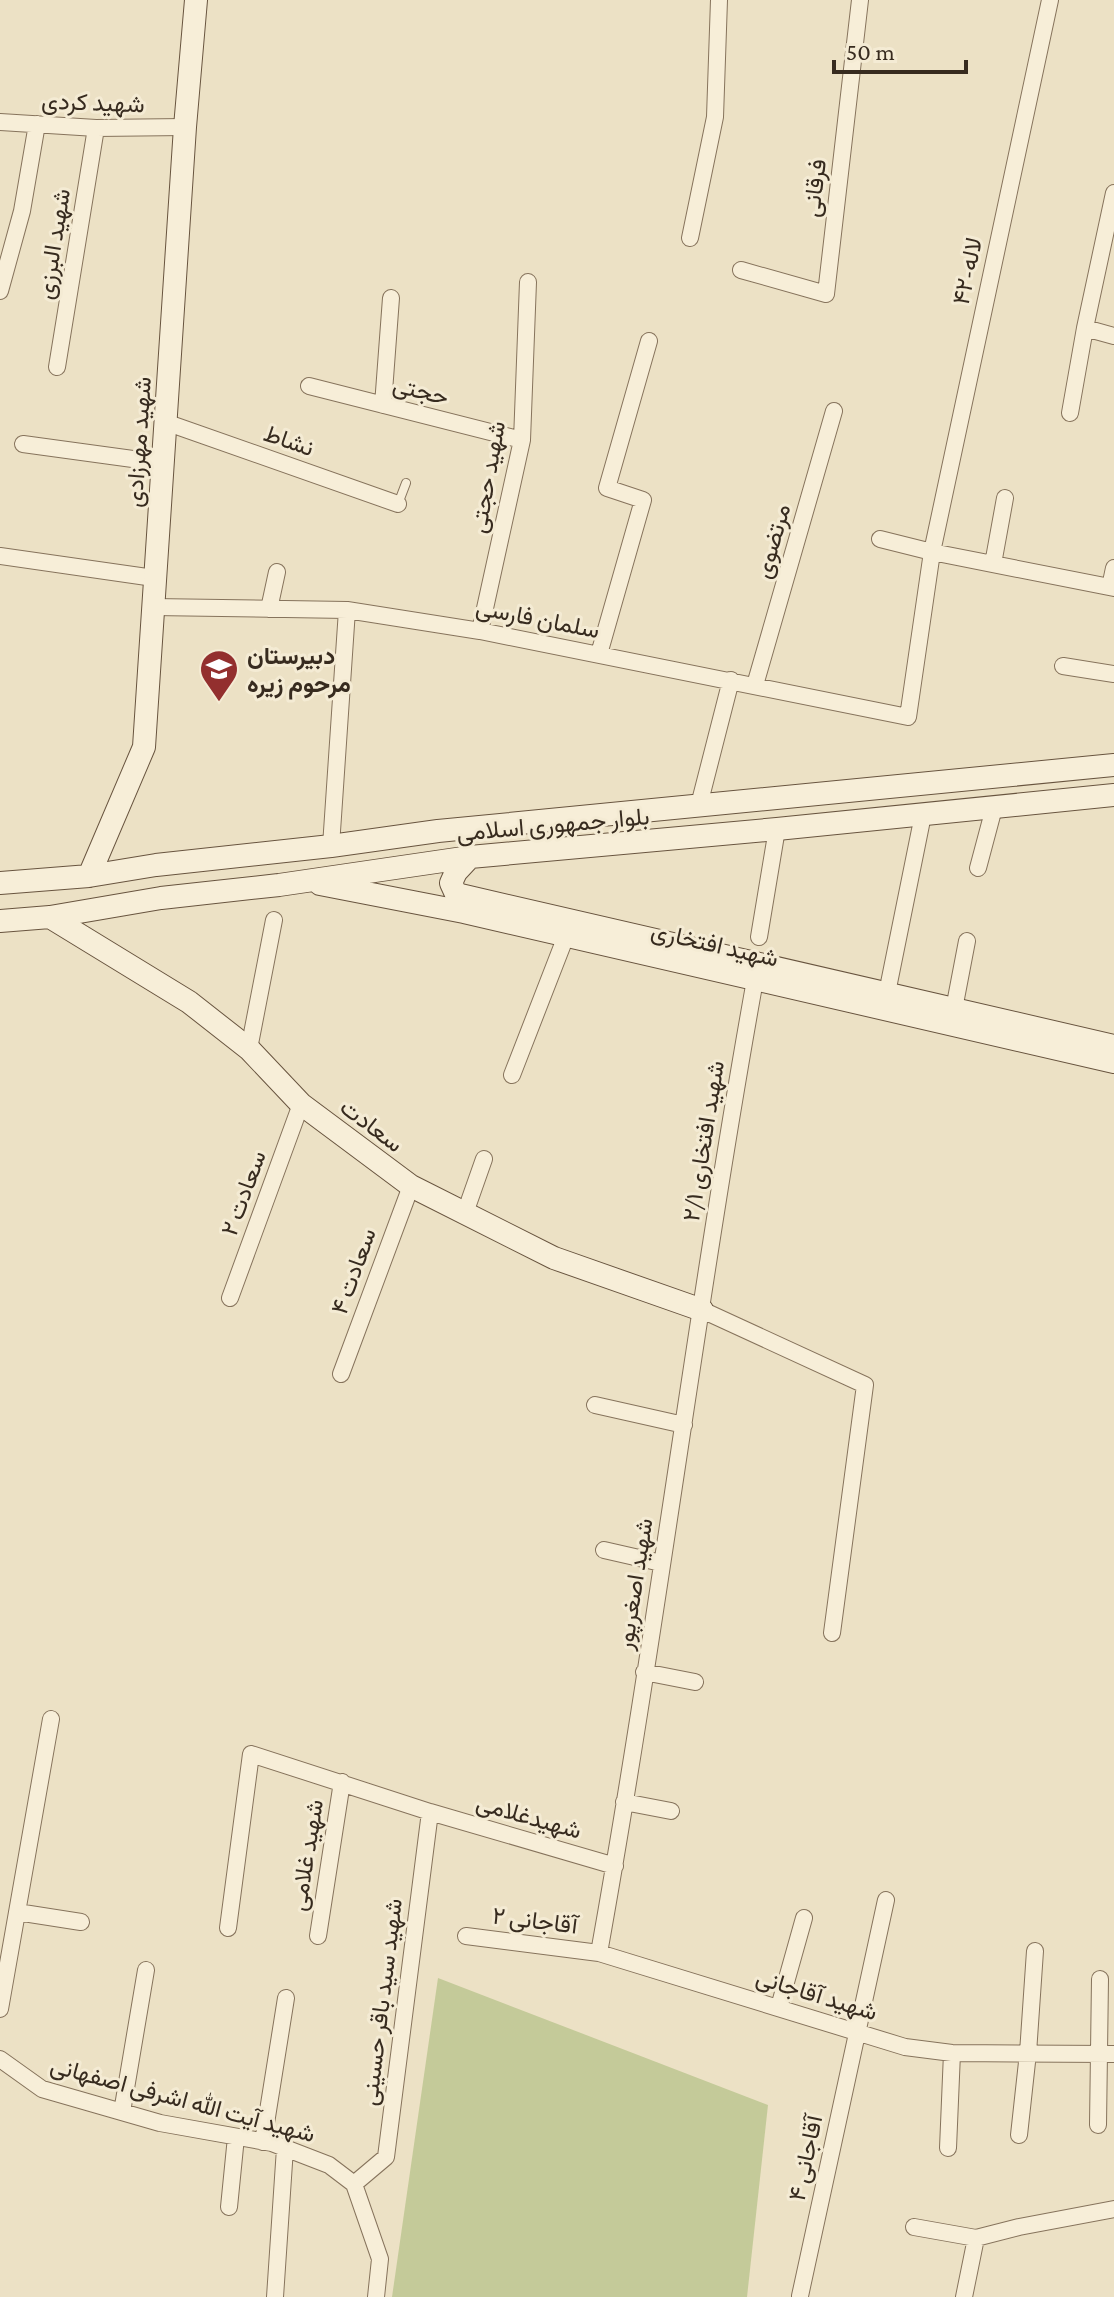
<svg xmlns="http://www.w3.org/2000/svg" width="1114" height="2297" viewBox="0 0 1114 2297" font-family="'Crimson Pro',Vazirmatn,serif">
<rect width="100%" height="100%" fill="#ece1c5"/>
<path fill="#c4ca99" d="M438 1978 768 2105 747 2297H392Z"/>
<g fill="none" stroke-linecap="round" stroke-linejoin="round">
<defs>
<path id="lane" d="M398 504 406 483"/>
<path id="street" d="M0 122 96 128 185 127
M1114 193 1085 328 1114 336
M690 238 715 117 719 0
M741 270 826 294 860 0
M0 291 22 211 37 124
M57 367 96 128
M309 386 522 440
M383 405 391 298
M1070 413 1085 328
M165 422 398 504
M23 444 162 463
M880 539 932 552 1114 588
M0 556 154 578
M993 564 1005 498
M1110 587 1114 568
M153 607 347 610 480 631 908 717 932 552 1050 0
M269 609 277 572
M480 631 522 440 528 282
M599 654 643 500 607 488 649 341
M1063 666 1114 674
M755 685 834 411
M699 805 731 680
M331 846 347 610
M978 868 994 808
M759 937 777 829
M755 980C697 1303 657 1629 599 1953L905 2047 952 2053 1114 2054
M887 993 923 815
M954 1009 967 941
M249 1049 274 920
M512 1075 566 936
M465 1213 484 1159
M230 1298 301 1104
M702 1310 865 1385 832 1633
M341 1374 411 1186
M595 1405 684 1425
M604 1550 661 1563
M644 1672 695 1682
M624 1802 671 1811
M17 1912 81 1922
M228 1928 251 1754 430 1812 615 1866
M318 1936 342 1782
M466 1936 599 1953
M779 2007 804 1918
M0 2009 51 1719
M0 2059 42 2089 160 2123 272 2143 329 2165 354 2184
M122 2112 146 1970
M1098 2125 1100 1979
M1019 2135 1028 2053 1035 1951
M263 2142 286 1998
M948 2148 952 2053
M354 2184 386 2157 430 1812
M354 2184 380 2259 376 2297
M229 2207 236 2137
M914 2227 976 2238 1019 2227 1114 2209
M800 2296 886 1900
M275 2297 285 2148
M964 2297 976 2238"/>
<path id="secondary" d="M470 857 456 872 451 883 456 894 1114 1046
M89 876 144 747 185 127 196 0
M0 883 89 876 156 865 331 846 438 831 1114 765
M320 884 464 912 1114 1062
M50 917 189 1002 249 1049 301 1104 411 1186 554 1258 702 1310
M0 921 50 917 161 898 279 885 470 857 777 829 1114 795"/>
</defs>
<use href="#lane" stroke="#86735c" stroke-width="10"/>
<use href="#street" stroke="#86735c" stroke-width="18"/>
<use href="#secondary" stroke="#68543f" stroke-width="24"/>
<use href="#lane" stroke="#f7eed8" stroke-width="8"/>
<use href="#street" stroke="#f7eed8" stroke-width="16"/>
<use href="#secondary" stroke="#f7eed8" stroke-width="22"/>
</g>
<defs>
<symbol id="school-pin" viewBox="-11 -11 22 30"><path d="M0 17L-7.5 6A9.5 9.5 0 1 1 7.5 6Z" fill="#932f2e" stroke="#f4ebd4"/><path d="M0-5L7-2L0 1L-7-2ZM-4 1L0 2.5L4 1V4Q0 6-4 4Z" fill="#fff"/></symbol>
</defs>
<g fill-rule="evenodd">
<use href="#school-pin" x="197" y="647" width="44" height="60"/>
</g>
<g text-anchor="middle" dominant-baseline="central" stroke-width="6" stroke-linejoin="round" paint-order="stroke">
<g font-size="24" fill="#372b1f" stroke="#f4ebd4">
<text transform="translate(93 102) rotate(2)">شهید کردی</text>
<text transform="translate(814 188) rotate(-83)">فرقانی</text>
<text transform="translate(53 244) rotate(-81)">شهید البرزی</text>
<text transform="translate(967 271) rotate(-78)">لاله-۴۲</text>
<text transform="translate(421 390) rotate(14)">حجتی</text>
<text transform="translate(289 440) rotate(19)">نشاط</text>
<text transform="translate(138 442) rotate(-86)">شهید مهرزادی</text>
<text transform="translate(487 477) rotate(-80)">شهید حجتی</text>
<text transform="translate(772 541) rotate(-74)">مرتضوی</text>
<text transform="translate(538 618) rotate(11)">سلمان فارسی</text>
<text transform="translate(553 824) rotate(-5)">بلوار جمهوری اسلامی</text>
<text transform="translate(715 944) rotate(13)">شهید افتخاری</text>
<text transform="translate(372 1125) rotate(37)">سعادت</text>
<text transform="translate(703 1141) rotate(-81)">شهید افتخاری ۲/۱</text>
<text transform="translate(243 1193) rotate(-70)">سعادت ۲</text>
<text transform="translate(353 1271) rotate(-70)">سعادت ۴</text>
<text transform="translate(634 1584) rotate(-81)">شهید اصغرپور</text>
<text transform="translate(529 1816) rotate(16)">شهیدغلامی</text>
<text transform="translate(306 1855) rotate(-81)">شهید غلامی</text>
<text transform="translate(535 1920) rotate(7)">آقاجانی ۲</text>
<text transform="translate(817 1994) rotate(17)">شهید آقاجانی</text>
<text transform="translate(381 2002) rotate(-83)">شهید سید باقر حسینی</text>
<text transform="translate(183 2099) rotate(15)">شهید آیت الله اشرفی اصفهانی</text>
<text transform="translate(805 2158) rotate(-78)">آقاجانی ۴</text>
</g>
<g font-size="24" font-weight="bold" fill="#372b1f" stroke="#f4ebd4" text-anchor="start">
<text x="247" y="655">دبیرستان<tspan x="247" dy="28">مرحوم زیره</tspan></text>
</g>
</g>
<path d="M834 60v12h132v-12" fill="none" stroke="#372b1f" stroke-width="4"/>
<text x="846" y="60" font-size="24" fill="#372b1f" stroke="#f4ebd4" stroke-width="6" paint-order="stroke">50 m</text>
</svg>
